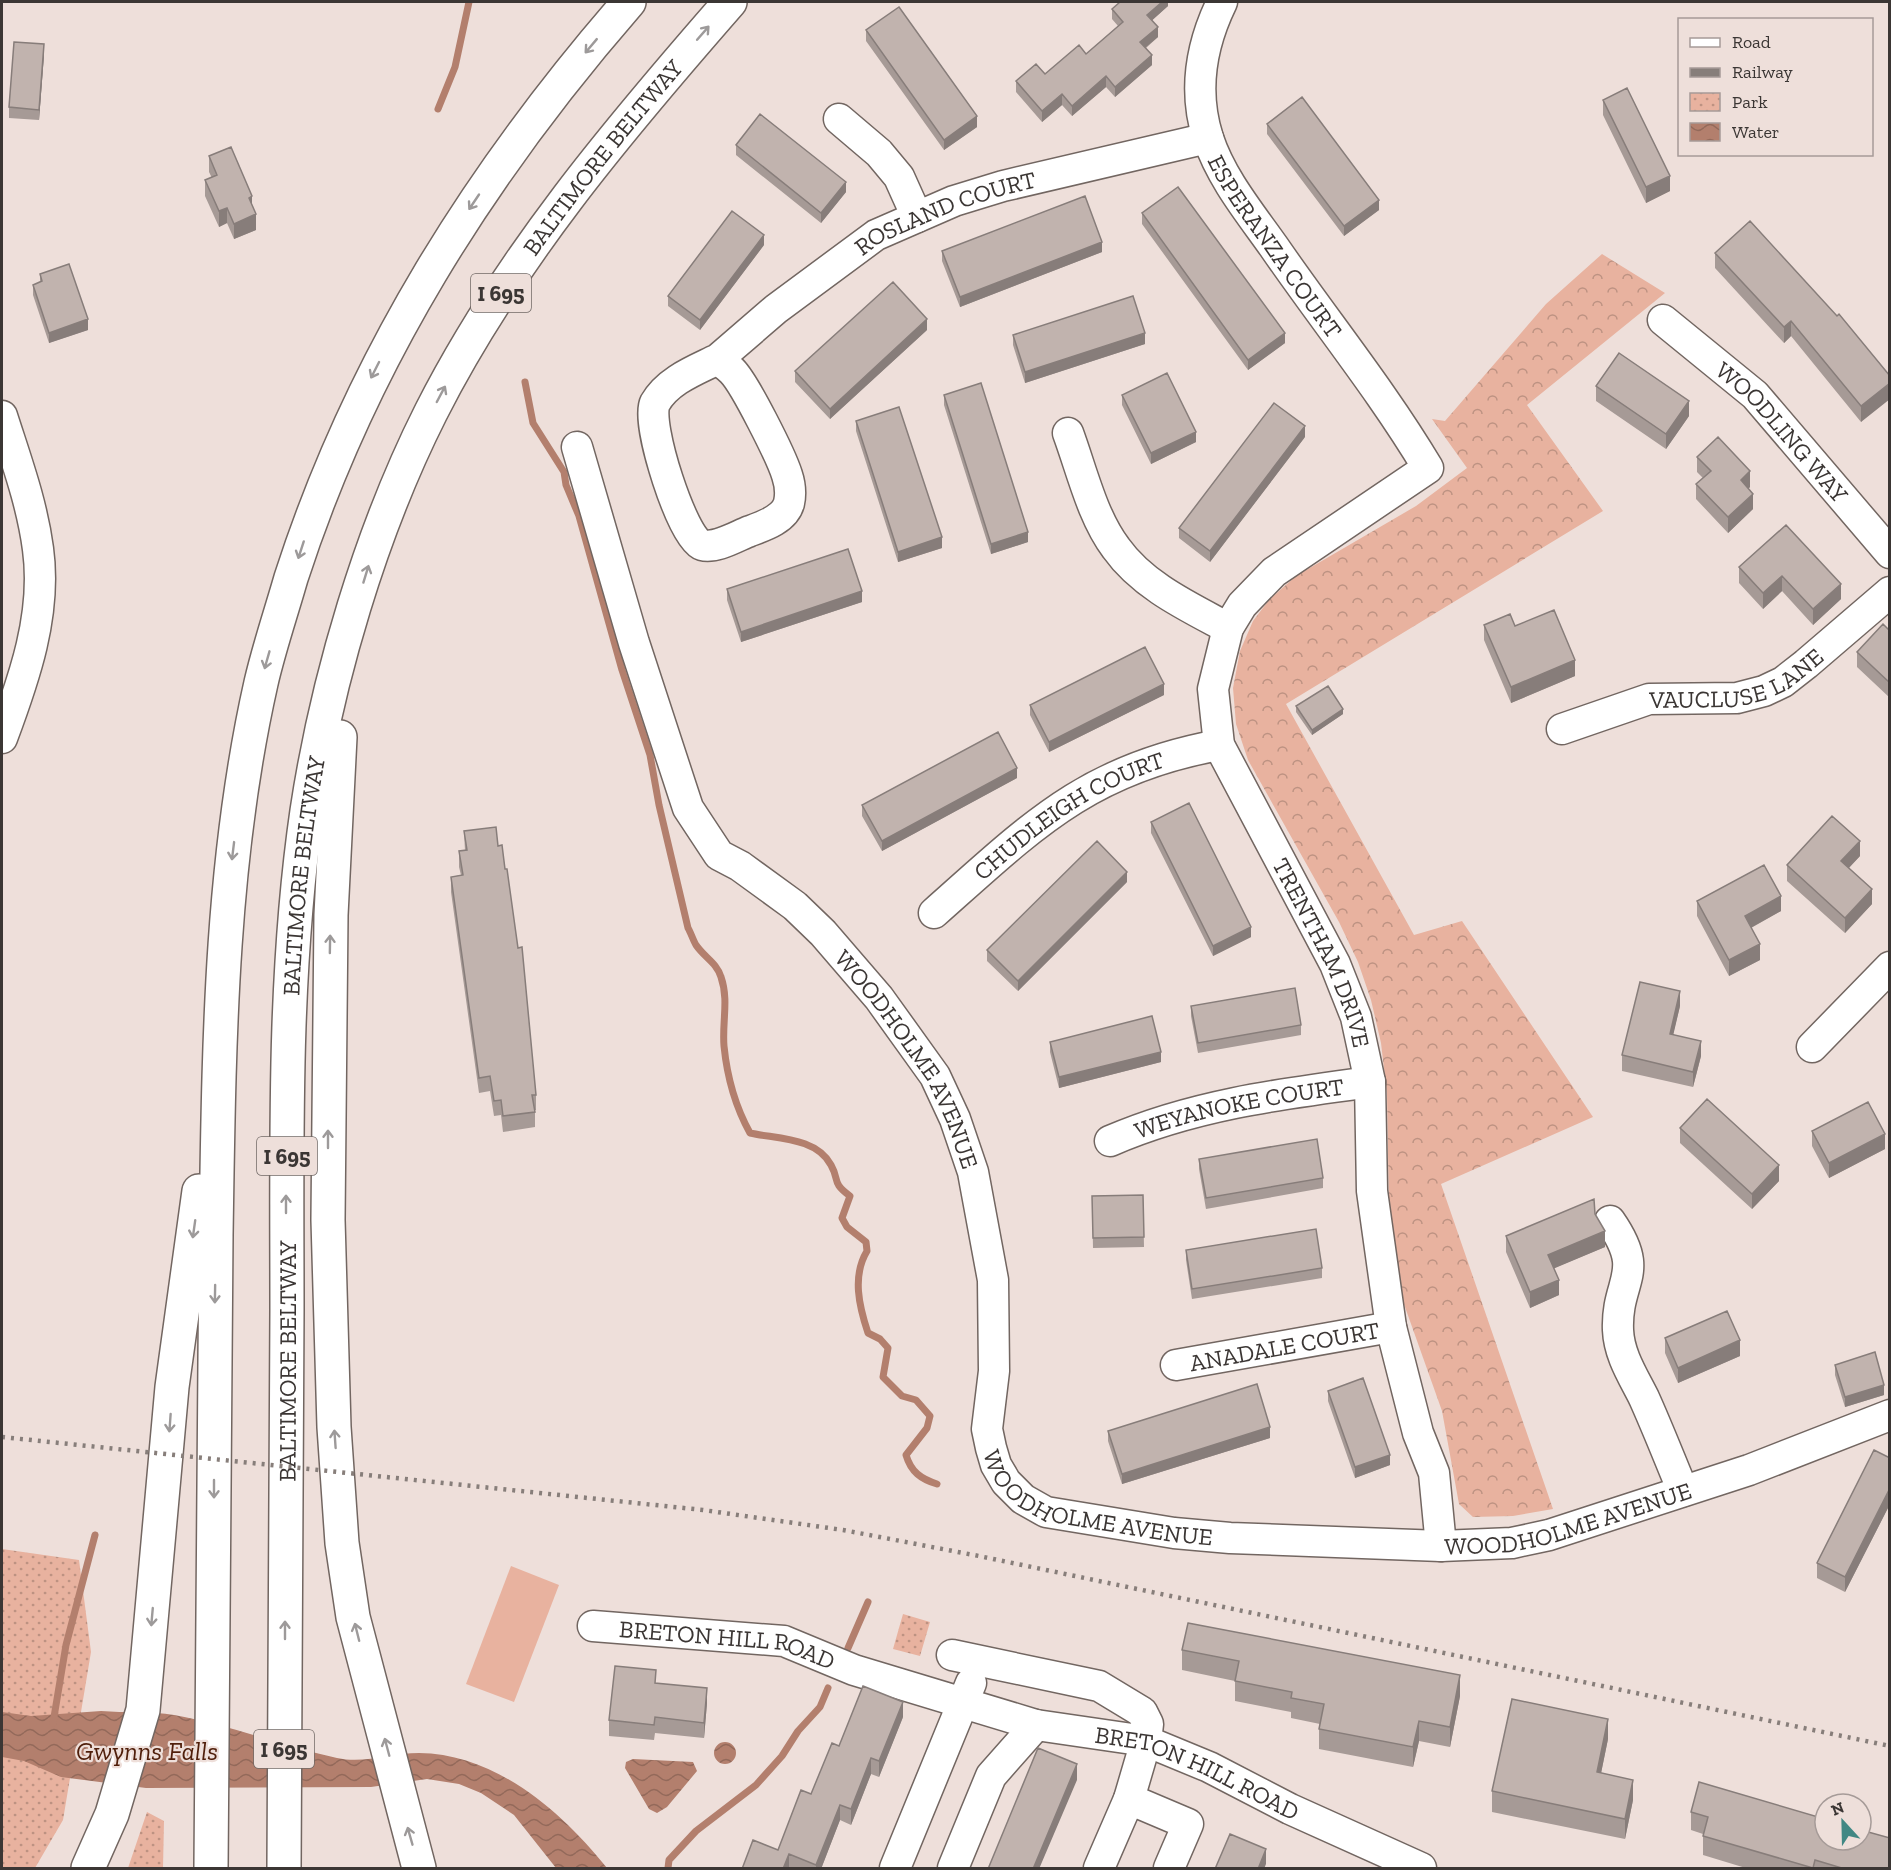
<svg xmlns="http://www.w3.org/2000/svg" width="1891" height="1870" viewBox="0 0 1891 1870" font-family="'Zilla Slab',serif">
<defs>
<pattern id="forest-crowns" width="20" height="18" patternUnits="userSpaceOnUse" patternTransform="scale(1.5)"><rect width="20" height="18" fill="#e8b29f"/><path d="M2 6a3 3 0 1 1 6 0M12 15a3 3 0 1 1 6 0" fill="none" stroke="#bd9282"/></pattern>
<pattern id="park-dots" width="8" height="8" patternUnits="userSpaceOnUse" patternTransform="scale(1.5)"><rect width="8" height="8" fill="#e8b29f"/><path d="M2 2h.1M6 6h.1" fill="none" stroke="#bd9282" stroke-width="1.8" stroke-linecap="round"/></pattern>
<pattern id="water-waves" width="16" height="10" patternUnits="userSpaceOnUse" patternTransform="scale(1.5)"><rect width="16" height="10" fill="#b37f6d"/><path d="M0 5q4-4 8 0t8 0" fill="none" stroke="#93695a"/></pattern>
</defs>
<rect width="100%" height="100%" fill="#eedfda"/>
<path fill="#e8b29f" d="M511 1566 559 1585 514 1702 466 1684Z"/>
<path fill="url(#forest-crowns)" d="M1602 254 1665 293 1527 405 1603 511 1286 704 1414 935 1462 921 1593 1117 1441 1184 1553 1509 1513 1516 1473 1517 1459 1504 1442 1411 1400 1293 1389 1212 1387 1094 1381 1043 1371 1000 1358 962 1339 922 1248 760 1236 724 1233 688 1240 651 1253 621 1269 600 1296 576 1416 506 1467 468 1432 419 1445 421 1546 304Z"/>
<path fill="url(#park-dots)" d="M2 1549 79 1560 91 1652 63 1820 35 1868H2Z
M903 1614 930 1622 920 1656 893 1649Z
M147 1812 164 1821 163 1868H128Z"/>
<path fill="url(#water-waves)" d="M101 1711C125 1713 151 1711 174 1715 230 1725 282 1746 337 1758 365 1764 391 1753 419 1753 496 1754 561 1811 607 1868H556L514 1815 481 1793 459 1784 427 1779 371 1787 146 1788 61 1777 24 1761 2 1757V1712L31 1716Z
M714 1753a11 11 0 1 1 22 0a11 11 0 1 1-22 0Z
M633 1759 693 1762 697 1771 667 1807 657 1813 649 1809 625 1768 626 1762Z"/>
<g fill="none" stroke-linecap="round" stroke-linejoin="round">
<path stroke="#b37f6d" stroke-width="7" d="M438 109 455 67 469 2
M525 382 533 423 564 472 566 485 579 516 622 670 650 755 659 805 688 928C691 933 693 940 696 945 704 957 717 963 721 977 729 1000 722 1022 724 1046 727 1076 735 1106 750 1133 776 1139 816 1137 831 1165 840 1181 831 1182 850 1196L842 1218 847 1227 866 1242 867 1251C852 1276 859 1306 868 1333L880 1339 888 1348 883 1377 902 1396 916 1400 930 1416 927 1428 906 1455C911 1472 921 1479 937 1484
M848 1648 868 1602
M53 1723 66 1645 95 1535
M668 1868 669 1860 696 1831 756 1785 782 1756 798 1731 820 1707 828 1688"/>
<defs>
<g id="minor">
<path id="s1" d="M1222 2C1201 45 1193 91 1208 138 1221 178 1250 213 1274 247 1325 321 1382 391 1428 468L1274 572 1242 605 1228 628 1213 689 1219 745 1335 964 1356 1017 1370 1082 1372 1191 1391 1327 1418 1433 1434 1473 1441 1546"/>
<path d="M839 119 879 153 899 177 917 217"/>
<path id="s2" d="M1663 320 1755 395 1890 553"/>
<path id="s3" d="M718 359C696 370 668 380 655 403 645 422 683 540 702 545 716 549 737 536 750 531 764 526 785 519 789 503 791 494 790 484 787 475 781 456 745 384 732 371 727 366 722 363 718 359L776 309 876 235 954 201 1003 186 1208 138"/>
<path d="M2 416C16 460 32 503 38 549 47 614 24 679 2 738"/>
<path d="M1068 433C1082 471 1092 516 1116 548 1143 586 1189 607 1228 628"/>
<path id="s4" d="M577 447 634 643 688 808 719 855 740 866 795 906 823 933 879 998 935 1076 955 1119 973 1172 993 1280 994 1371 987 1429 991 1448 996 1465 1006 1482 1023 1499 1046 1512 1174 1533 1230 1538 1441 1546 1512 1543 1549 1535 1749 1470 1890 1415"/>
<path id="s5" d="M1562 729 1649 699 1737 698 1764 691 1783 682 1806 664 1890 592"/>
<path id="s6" d="M934 913C1030 828 1086 769 1219 745"/>
<path d="M1812 1047 1890 967"/>
<path id="s7" d="M1110 1141C1193 1105 1280 1094 1370 1082"/>
<path d="M1610 1221C1647 1274 1616 1279 1618 1330 1619 1355 1633 1376 1644 1398 1658 1429 1670 1460 1683 1491"/>
<path id="s8" d="M1176 1365 1391 1327"/>
<path id="s9" d="M593 1626 784 1641 854 1670 1036 1725 1146 1741 1209 1767 1290 1809 1421 1868"/>
<path d="M952 1655 1099 1686 1142 1712 1148 1724 1146 1741 1129 1799 1099 1868"/>
<path d="M1129 1799 1188 1824 1169 1868"/>
<path d="M895 1868 971 1683"/>
<path d="M953 1868 991 1776 1036 1725"/>
</g>
<g id="highway">
<path d="M340 737 331 915 328 1220 334 1427 342 1543 353 1617 419 1868"/>
<path d="M88 1868 112 1814 143 1710 172 1387 199 1191"/>
<path d="M211 1868C212 1657 213 1446 216 1235 219 1049 220 865 261 683 269 648 281 613 291 578 361 361 480 173 629 2"/>
<path id="s10" d="M284 1868C285 1682 287 1496 287 1309 287 1143 283 976 307 811 327 679 371 531 431 412 508 260 619 129 730 2"/>
</g>
</defs>
<use href="#minor" stroke="#726661" stroke-width="33"/>
<use href="#highway" stroke="#726661" stroke-width="36"/>
<use href="#minor" stroke="#fff" stroke-width="30"/>
<use href="#highway" stroke="#fff" stroke-width="33"/>
<path stroke="#877e7a" stroke-width="4.5" stroke-dasharray="3 6" stroke-linecap="butt" d="M2 1437 703 1510 843 1530 979 1556 1890 1746"/>
</g>
<path fill="#a69a96" d="M1168 2V6L1152 20 1158 37 1146 48 1152 65 1115 97 1106 87 1072 116 1062 105 1042 122 1016 92V81L1045 74 1086 54 1118 26 1112 19V9Z
M866 30 977 127 944 150 866 41Z
M44 55 39 120 9 118V107Z
M1603 100 1670 191 1646 203 1603 115Z
M1267 124 1379 210 1344 236 1267 134Z
M736 145 846 192 821 223 736 155Z
M209 156 252 207 256 230 234 239 227 223 219 227 205 196V180L212 178 209 172Z
M1142 213 1285 343 1248 370 1142 224Z
M764 245 700 330 668 306V296Z
M942 251 1102 252 960 307 942 261Z
M1715 253 1890 376 1861 422 1791 336 1784 343 1715 268Z
M40 274 88 330 49 343 33 295V285L40 282Z
M927 330 830 419 795 382V371Z
M1013 335 1145 344 1025 383 1013 345Z
M1596 386 1689 416 1666 449 1596 401Z
M944 395 1028 542 991 554 944 405Z
M1122 395 1196 442 1151 464 1122 405Z
M856 421 942 548 898 562 856 431Z
M1305 437 1210 562 1179 538V528Z
M1697 457 1750 487 1748 489 1753 509 1728 533 1696 499V484L1703 478 1697 472Z
M1739 567 1841 584V599L1813 625 1782 591 1763 609 1739 583Z
M727 589 862 602 741 642 727 600Z
M1484 625 1515 626 1575 676 1511 703 1484 640Z
M1890 631V698L1857 667V652Z
M1164 695 1049 752 1030 715V705Z
M1296 706 1343 714 1312 735 1296 712Z
M1017 778 882 851 862 816V805Z
M1151 822 1251 937 1213 956 1151 833Z
M464 831 536 1095V1110H535V1127L503 1132 501 1115 494 1116 490 1091 479 1093 451 892V877L461 875 459 867V851H465Z
M1860 856 1849 868 1872 904 1845 933 1787 881V865Z
M1127 882 1018 991 987 961V950Z
M1697 901 1781 911 1751 928 1760 960 1729 976 1697 916Z
M1191 1006 1301 1025V1035L1198 1053 1191 1016Z
M1680 1006 1673 1034 1701 1056 1693 1087 1622 1071V1055Z
M1050 1042 1161 1062 1059 1088 1050 1052Z
M1680 1128 1779 1181 1752 1209 1680 1143Z
M1812 1131 1885 1149 1829 1178 1812 1146Z
M1199 1159 1323 1178V1188L1206 1209 1199 1169Z
M1143 1195 1144 1247 1093 1248 1092 1196Z
M1595 1214 1605 1247 1554 1268 1559 1295 1530 1308 1506 1252V1236Z
M1186 1250 1322 1268V1278L1192 1299 1186 1260Z
M1665 1338 1740 1356 1678 1383 1665 1353Z
M1835 1365 1884 1395 1845 1407 1835 1375Z
M1328 1391 1390 1465 1355 1478 1328 1401Z
M1108 1431 1270 1438 1122 1484 1108 1441Z
M1890 1458V1504L1845 1592 1817 1578V1563Z
M1182 1650 1460 1696 1450 1747 1419 1741 1413 1767 1319 1749V1729L1320 1724 1291 1718V1712L1235 1701V1681L1182 1670Z
M656 1683 707 1703 704 1738 655 1733 654 1740 609 1736V1720Z
M903 1717 879 1777 871 1774 851 1825 840 1820 821 1869H742L778 1850 839 1746Z
M1608 1739 1601 1773 1633 1800 1625 1839 1492 1812V1791Z
M1691 1812 1890 1869H1749L1703 1855V1834L1691 1830Z"/>
<path fill="#877d7a" d="M1162 2H1168V6L1147 25V15Z
M1158 27V37L1140 52V42Z
M44 44V55L39 120V110Z
M1152 55V65L1115 97V87Z
M1106 76V87L1072 116V106Z
M1062 94V105L1042 122V111Z
M977 116V127L944 150V140Z
M1670 176V191L1646 203V187Z
M846 182V192L821 223V213Z
M252 196V212L249 198Z
M1379 200V210L1344 236V226Z
M227 208V223L219 227V211Z
M256 214V230L234 239V224Z
M764 235V245L700 330V320Z
M1102 242V252L960 307V297Z
M88 319V330L49 343V333Z
M927 319V330L830 419V409Z
M1791 321V336L1784 343V327Z
M1145 333V344L1025 383V372Z
M1285 333V343L1248 370V360Z
M1890 383V399L1861 422V406Z
M1689 401V416L1666 449V434Z
M1305 426V437L1210 562V551Z
M1196 432V442L1151 464V453Z
M1750 471V487L1741 496V480Z
M1753 494V509L1728 533V517Z
M1028 532V542L991 554V544Z
M942 537V548L898 562V552Z
M1782 576V591L1763 609V593Z
M1841 584V599L1813 625V609Z
M862 591V602L741 642V632Z
M1575 660V676L1511 703V687Z
M1164 684V695L1049 752V742Z
M1343 709V714L1312 735V730Z
M1017 768V778L882 851V841Z
M1860 841V856L1841 876V861Z
M1127 872V882L1018 991V981Z
M1872 889V904L1845 933V918Z
M1781 896V911L1745 931V916Z
M1251 927V937L1213 956V946Z
M1760 944V960L1729 976V960Z
M1680 991V1006L1670 1049V1034Z
M1701 1041V1056L1693 1087V1072Z
M1161 1052V1062L1059 1088V1077Z
M1885 1134V1149L1829 1178V1163Z
M1779 1165V1181L1752 1209V1194Z
M1605 1231V1247L1548 1271V1255Z
M1559 1280V1295L1530 1308V1292Z
M1740 1340V1356L1678 1383V1368Z
M1884 1385V1395L1845 1407V1397Z
M1270 1427V1438L1122 1484V1474Z
M1390 1455V1465L1355 1478V1467Z
M1890 1488V1504L1845 1592V1577Z
M1460 1675V1696L1450 1747V1727Z
M707 1688V1703L704 1738V1723Z
M903 1702V1717L879 1777V1761Z
M1608 1719V1739L1597 1793V1772Z
M1419 1721V1741L1413 1767V1747Z
M871 1758V1774L851 1825V1809Z
M1077 1764V1780L1039 1869H1033Z
M1633 1780V1800L1625 1839V1819Z
M840 1805V1820L821 1869H816V1865Z
M1266 1849V1864L1264 1869H1258Z
M789 1854V1869H783Z"/>
<path fill="#c1b3ae" stroke="#877d7a" stroke-width="1.5" d="M1120 2H1162L1147 15 1158 27 1140 42 1152 55 1115 87 1106 76 1072 106 1062 94 1042 111 1016 81 1036 64 1045 74 1079 45 1086 54 1123 22 1112 9Z
M899 7 977 116 944 140 866 30Z
M14 42 44 44 39 110 9 107Z
M1627 88 1670 176 1646 187 1603 100Z
M1302 97 1379 200 1344 226 1267 124Z
M760 114 846 182 821 213 736 145Z
M231 147 252 196 249 198 256 214 234 224 227 208 219 211 205 180 217 175 209 156Z
M1178 187 1285 333 1248 360 1142 213Z
M1085 196 1102 242 960 297 942 251Z
M732 211 764 235 700 320 668 296Z
M1750 221 1837 316 1839 314 1890 376V383L1861 406 1791 321 1784 327 1715 253Z
M69 264 88 319 49 333 33 285 42 281 40 274Z
M893 282 927 319 830 409 795 371Z
M1133 296 1145 333 1025 372 1013 335Z
M1619 353 1689 401 1666 434 1596 386Z
M1167 373 1196 432 1151 453 1122 395Z
M981 383 1028 532 991 544 944 395Z
M1274 403 1305 426 1210 551 1179 528Z
M899 407 942 537 898 552 856 421Z
M1718 437 1750 471 1741 480 1753 494 1728 517 1696 484 1711 471 1697 457Z
M1786 525 1841 584 1813 609 1782 576 1763 593 1739 567Z
M848 549 862 591 741 632 727 589Z
M1554 610 1575 660 1511 687 1484 625 1510 614 1515 626Z
M1883 624 1890 631V683L1857 652Z
M1145 647 1164 684 1049 742 1030 705Z
M1328 686 1343 709 1312 730 1296 706Z
M998 732 1017 768 882 841 862 805Z
M1189 803 1251 927 1213 946 1151 822Z
M1832 816 1860 841 1841 861 1872 889 1845 918 1787 865Z
M496 827 498 846 502 845 505 869H507L518 948 522 947 536 1095H532L535 1112 503 1116 501 1100 494 1101 490 1076 479 1078 451 877 463 875 459 851 467 850 464 831Z
M1097 841 1127 872 1018 981 987 950Z
M1764 865 1781 896 1745 916 1760 944 1729 960 1697 901Z
M1640 982 1680 991 1670 1034 1701 1041 1693 1072 1622 1055Z
M1295 988 1301 1025 1198 1043 1191 1006Z
M1152 1016 1161 1052 1059 1077 1050 1042Z
M1707 1099 1779 1165 1752 1194 1680 1128Z
M1868 1102 1885 1134 1829 1163 1812 1131Z
M1317 1139 1323 1178 1206 1198 1199 1159Z
M1143 1195 1144 1237 1093 1238 1092 1196Z
M1594 1199 1595 1214 1605 1231 1548 1255 1559 1280 1530 1292 1506 1236Z
M1316 1229 1322 1268 1192 1289 1186 1250Z
M1727 1311 1740 1340 1678 1368 1665 1338Z
M1875 1352 1884 1385 1845 1397 1835 1365Z
M1363 1378 1390 1455 1355 1467 1328 1391Z
M1257 1384 1270 1427 1122 1474 1108 1431Z
M1874 1450 1890 1458V1488L1845 1577 1817 1563Z
M1188 1623 1460 1675 1450 1727 1419 1721 1413 1747 1319 1729 1324 1704 1291 1698 1292 1692 1235 1681 1239 1661 1182 1650Z
M615 1666 656 1670 655 1683 707 1688 704 1723 655 1717 654 1725 609 1720Z
M863 1686 903 1702 879 1761 871 1758 851 1809 840 1805 816 1865 789 1854 783 1869H742L753 1840 778 1850 801 1790 811 1794 832 1743 839 1746Z
M1512 1699 1608 1719 1597 1772 1633 1780 1625 1819 1492 1791Z
M1038 1748 1077 1764 1033 1869H988Z
M1699 1782 1825 1819V1840H1861V1830L1890 1838V1869H1845L1815 1860 1813 1868 1703 1836 1708 1817 1691 1812Z
M1230 1834 1266 1849 1258 1869H1215Z"/>
<defs><path id="oneway-shaft" d="M-6 0H5M1.5-3L5.5 0L1.5 3" fill="none" stroke-width="1.6" stroke-linecap="round" stroke-linejoin="round" transform="scale(1.5)"/></defs>
<g stroke="#9d9a9a">
<use href="#oneway-shaft" transform="translate(703 33) rotate(-49)"/>
<use href="#oneway-shaft" transform="translate(591 46) rotate(130)"/>
<use href="#oneway-shaft" transform="translate(474 202) rotate(124)"/>
<use href="#oneway-shaft" transform="translate(375 370) rotate(117)"/>
<use href="#oneway-shaft" transform="translate(441 394) rotate(-62)"/>
<use href="#oneway-shaft" transform="translate(301 550) rotate(108)"/>
<use href="#oneway-shaft" transform="translate(366 574) rotate(-73)"/>
<use href="#oneway-shaft" transform="translate(267 660) rotate(106)"/>
<use href="#oneway-shaft" transform="translate(233 851) rotate(97)"/>
<use href="#oneway-shaft" transform="translate(330 944) rotate(-89)"/>
<use href="#oneway-shaft" transform="translate(328 1139) rotate(-90)"/>
<use href="#oneway-shaft" transform="translate(286 1204) rotate(-90)"/>
<use href="#oneway-shaft" transform="translate(194 1229) rotate(98)"/>
<use href="#oneway-shaft" transform="translate(215 1294) rotate(91)"/>
<use href="#oneway-shaft" transform="translate(170 1423) rotate(94)"/>
<use href="#oneway-shaft" transform="translate(335 1439) rotate(-94)"/>
<use href="#oneway-shaft" transform="translate(214 1489) rotate(90)"/>
<use href="#oneway-shaft" transform="translate(152 1617) rotate(95)"/>
<use href="#oneway-shaft" transform="translate(285 1630) rotate(-90)"/>
<use href="#oneway-shaft" transform="translate(357 1632) rotate(-104)"/>
<use href="#oneway-shaft" transform="translate(387 1747) rotate(-105)"/>
<use href="#oneway-shaft" transform="translate(410 1836) rotate(-106)"/>
</g>
<g text-anchor="middle" dominant-baseline="central" stroke-width="4.5" stroke-linejoin="round" paint-order="stroke">
<g fill="#eedfda" stroke="#716966" stroke-width="1.5">
<rect x="471" y="274" width="60" height="38" rx="4.5"/>
<rect x="257" y="1137" width="60" height="38" rx="4.5"/>
<rect x="254" y="1730" width="60" height="38" rx="4.5"/>
</g>
<g font-size="22" font-weight="bold" fill="#3b3634">
<text x="501" y="293">I 695</text>
<text x="287" y="1156">I 695</text>
<text x="284" y="1749">I 695</text>
</g>
<g font-size="24" fill="#3b3634" stroke="#eedfda">
<text stroke="none"><textPath href="#s10" startOffset="1785">BALTIMORE BELTWAY</textPath></text>
<text stroke="none"><textPath href="#s3" startOffset="771">ROSLAND COURT</textPath></text>
<text stroke="none"><textPath href="#s1" startOffset="268">ESPERANZA COURT</textPath></text>
<text stroke="none"><textPath href="#s2" startOffset="164">WOODLING WAY</textPath></text>
<text stroke="none"><textPath href="#s5" startOffset="184">VAUCLUSE LANE</textPath></text>
<text stroke="none"><textPath href="#s6" startOffset="168">CHUDLEIGH COURT</textPath></text>
<text stroke="none"><textPath href="#s10" startOffset="993">BALTIMORE BELTWAY</textPath></text>
<text stroke="none"><textPath href="#s1" startOffset="1148">TRENTHAM DRIVE</textPath></text>
<text stroke="none"><textPath href="#s4" startOffset="718">WOODHOLME AVENUE</textPath></text>
<text stroke="none"><textPath href="#s7" startOffset="134">WEYANOKE COURT</textPath></text>
<text stroke="none"><textPath href="#s8" startOffset="110">ANADALE COURT</textPath></text>
<text stroke="none"><textPath href="#s10" startOffset="507">BALTIMORE BELTWAY</textPath></text>
<text stroke="none"><textPath href="#s4" startOffset="1258">WOODHOLME AVENUE</textPath></text>
<text stroke="none"><textPath href="#s4" startOffset="1744">WOODHOLME AVENUE</textPath></text>
<text stroke="none"><textPath href="#s9" startOffset="136">BRETON HILL ROAD</textPath></text>
<text stroke="none"><textPath href="#s9" startOffset="627">BRETON HILL ROAD</textPath></text>
</g>
<g font-size="26" font-style="italic" fill="#4f1e0a" stroke="#eedfda">
<text x="147" y="1751">Gwynns Falls</text>
</g>
</g>
<rect width="1891" height="1870" fill="none" stroke="#3b3634" stroke-width="6"/>
<rect x="1678" y="18" width="195" height="138" fill="#eedfda" stroke="#a69b98" stroke-width="1.5"/>
<rect x="1690" y="38" width="30" height="9" fill="#ffffff" stroke="#a69b98" stroke-width="1.5"/>
<text x="1732" y="48" font-size="18" fill="#3b3634">Road</text>
<rect x="1690" y="68" width="30" height="9" fill="#877e7a" stroke="#a69b98" stroke-width="1.5"/>
<text x="1732" y="78" font-size="18" fill="#3b3634">Railway</text>
<rect x="1690" y="93" width="30" height="18" fill="url(#park-dots)" stroke="#a69b98" stroke-width="1.5"/>
<text x="1732" y="108" font-size="18" fill="#3b3634">Park</text>
<rect x="1690" y="123" width="30" height="18" fill="url(#water-waves)" stroke="#a69b98" stroke-width="1.5"/>
<text x="1732" y="138" font-size="18" fill="#3b3634">Water</text>
<g transform="translate(1843 1822) rotate(338)"><circle r="28" fill="#eedfda" stroke="#a69b98" stroke-width="1.5"/>
<path d="M0-4.5L10 22L0 15L-10 22Z" fill="#418884"/>
<text y="-9" font-size="16" font-weight="bold" text-anchor="middle" fill="#3b3634">N</text>
</g>
</svg>
